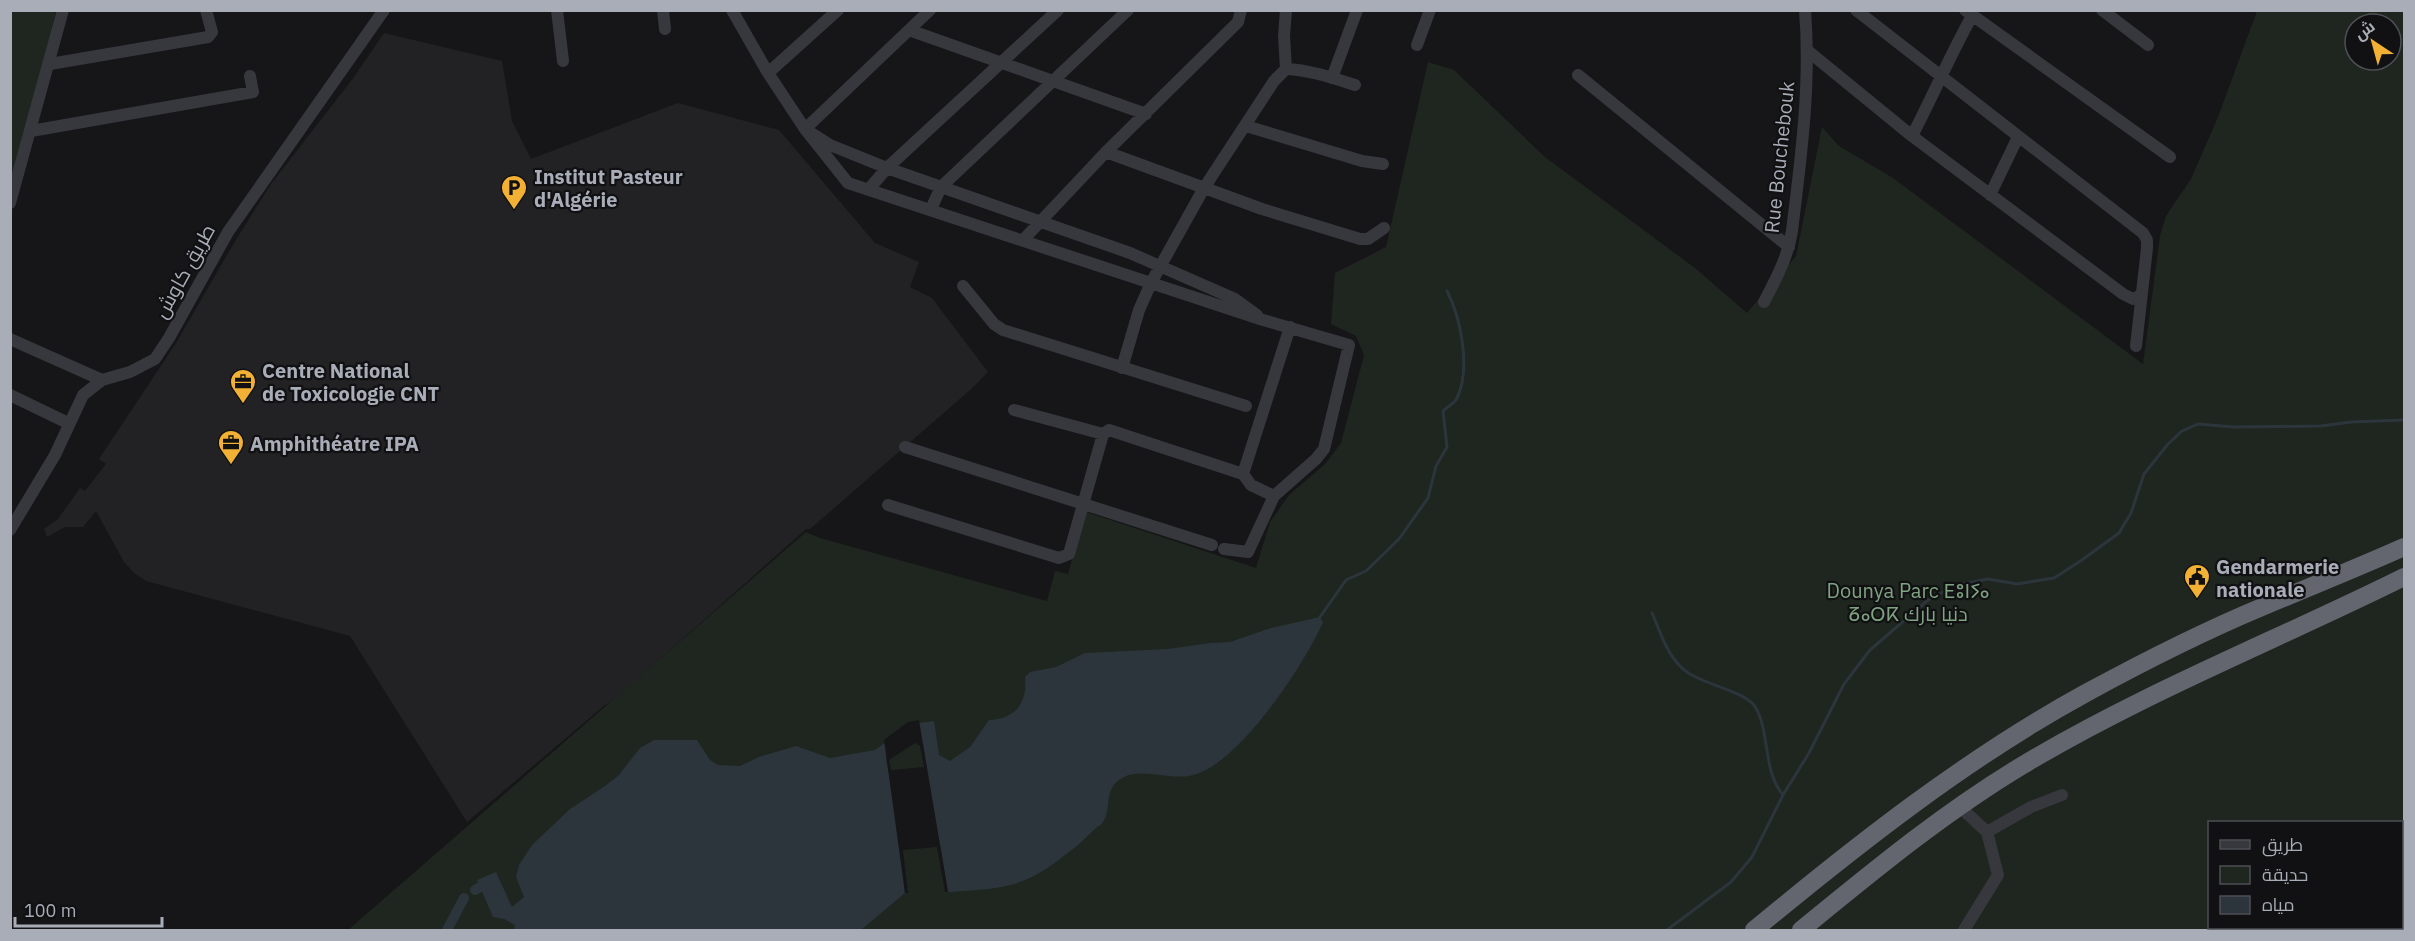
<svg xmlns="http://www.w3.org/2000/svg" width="2415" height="941" viewBox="0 0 2415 941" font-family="'IBM Plex Sans',Cairo,'Noto Sans Tifinagh',sans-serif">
<rect width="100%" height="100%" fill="#161618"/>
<path fill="#222225" d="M384 33 502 61 512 121 531 159 678 103 779 130 875 243 919 262 910 287 932 298 988 372 969 391 810 529H806L613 701 605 705 467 822 350 636 146 581 134 573 124 562 96 511 83 527H65L47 537 44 529 58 519 80 488 85 491 106 464 99 459 176 343 234 243 271 184 354 77Z"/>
<path fill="#1e261f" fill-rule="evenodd" d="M11 11H56L29 121 11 180Z
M2257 11H2404V930H348L806 532 820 538 1047 601 1055 571 1068 574 1086 512 1256 568 1270 522 1289 495 1325 464 1341 443 1364 355 1356 336 1331 324 1335 273 1386 247 1428 62 1454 70 1545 157 1695 268 1747 313 1796 256 1822 127 1839 146 1893 178 2143 364 2160 236 2166 216 2191 179 2218 117ZM2355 24H2391V60H2355ZM2210 822H2402V928H2210Z"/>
<path fill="#2c353c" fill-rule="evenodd" d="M1320 617 1323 622C1305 664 1236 769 1189 776 1170 779 1142 769 1126 776 1101 787 1113 808 1103 822 1101 825 1098 826 1096 828 1087 836 1079 845 1069 852 1023 889 1005 888 948 892L940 844 900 847 905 893 861 930H514L515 925 504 919 493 917 477 880 496 872 512 907 524 897 516 877 519 865 532 845 570 809 605 786 618 776 640 748 654 740H697L710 760 718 765 740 766 759 757 796 746 830 758 875 750 910 724 934 721 939 755 950 761 970 747 989 720C1015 719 1028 703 1025 677L1030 672 1056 667 1085 653 1168 649 1210 643 1230 642 1271 628ZM915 740 923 744 927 770 889 773 886 759Z"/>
<path fill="#161618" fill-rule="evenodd" d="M919 720 923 744 948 892H945L937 847 903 850 908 893H905L884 740 908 722ZM915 743 920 746 924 767 891 770 889 760Z"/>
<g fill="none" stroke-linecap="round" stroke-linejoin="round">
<path stroke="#2c353c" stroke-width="3" d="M1652 613C1660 631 1666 652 1680 666 1697 685 1745 689 1756 708 1770 734 1763 772 1783 795
M1320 617 1346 580 1366 571 1399 539 1428 498 1436 466 1447 447 1443 411C1447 407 1455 403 1457 398 1471 369 1461 318 1447 291
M1667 930 1731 882 1752 857 1783 795 1809 753 1844 684 1870 650 1928 600 1957 585 1988 579 2017 584 2054 578 2082 560 2119 533 2131 513 2144 474 2168 444 2182 431 2198 424 2233 427 2321 426 2351 422 2404 420"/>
<path stroke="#2c353c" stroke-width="10" d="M475 890 480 887
M447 930 464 898"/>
<path stroke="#37383d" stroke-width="12" d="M557 10 563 61
M663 10 665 29
M732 10 768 73 805 129 848 183 1263 320 1349 345 1324 449 1316 459 1274 496 1248 552 1224 549
M930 10 805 129 830 145 887 168 1130 253 1235 299 1257 315
M1286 10 1284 36 1286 69
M1856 10 2143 233 2147 240V248L2136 346
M1965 10 2170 157
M2102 10 2148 45
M909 30 1146 114
M1417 45 1430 10
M1808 51 1912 136 2123 294 2133 299 2141 295
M50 64 208 37 212 32 206 10
M768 73 838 10
M1578 75 1789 247
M1332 78 1357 10
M1246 126 1362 161 1383 164
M31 131 253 92 250 76
M1912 136C1933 96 1950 55 1972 16
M1106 152 1262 209 1360 239H1368L1384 228
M869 189 887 168 1058 10
M1990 195 2018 137
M10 203 63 10
M931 209 941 187 1128 10
M1023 240 1106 152 1238 22 1241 10
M963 286 994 324 1003 330 1246 406
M1764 302C1776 279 1788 257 1792 231 1801 157 1811 85 1805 10
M10 339 102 380
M1122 368 1139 310 1151 283 1204 188 1274 81 1286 69C1310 70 1333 78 1355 85
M10 395 68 423
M1014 410 1103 434
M905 447 1212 545
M1243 474 1251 485 1274 496
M888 505 1059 558 1069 554 1103 434 1109 430 1243 474 1290 327
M10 530 55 455 83 395 102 380 130 372 155 359 169 338 228 232 384 10
M1960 807 1987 832 1998 875 1964 930
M1987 832 2031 807 2062 795"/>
<path stroke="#63666e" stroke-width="18" d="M1754 930C1858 844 1967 758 2086 693 2143 662 2202 632 2262 607 2309 587 2357 568 2404 547
M1801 930C1872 872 1943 813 2023 765 2145 692 2277 640 2404 577"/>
</g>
<defs>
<symbol id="parking-pin" viewBox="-11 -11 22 30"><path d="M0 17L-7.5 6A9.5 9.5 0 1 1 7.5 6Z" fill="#f2b134" stroke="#111113"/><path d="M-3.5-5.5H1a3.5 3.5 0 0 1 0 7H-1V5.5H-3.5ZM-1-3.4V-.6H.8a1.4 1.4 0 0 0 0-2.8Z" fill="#111"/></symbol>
<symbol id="office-pin" viewBox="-11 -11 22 30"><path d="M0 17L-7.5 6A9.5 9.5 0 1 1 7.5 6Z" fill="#f2b134" stroke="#111113"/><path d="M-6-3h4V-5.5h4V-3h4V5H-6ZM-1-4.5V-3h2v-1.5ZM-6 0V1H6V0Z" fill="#111"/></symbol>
<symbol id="civic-pin" viewBox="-11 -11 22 30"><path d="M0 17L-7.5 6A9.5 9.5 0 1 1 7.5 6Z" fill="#f2b134" stroke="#111113"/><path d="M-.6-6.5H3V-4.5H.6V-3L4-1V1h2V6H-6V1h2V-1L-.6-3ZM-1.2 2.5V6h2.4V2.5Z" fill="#111"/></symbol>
</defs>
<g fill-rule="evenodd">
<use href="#parking-pin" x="499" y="173" width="30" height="40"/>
<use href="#office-pin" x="228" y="367" width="30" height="40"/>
<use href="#office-pin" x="216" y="428" width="30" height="40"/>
<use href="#civic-pin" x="2182" y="562" width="30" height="40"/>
</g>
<g text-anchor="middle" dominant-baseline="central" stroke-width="4.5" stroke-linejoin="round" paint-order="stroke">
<g font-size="20" fill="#a8adb8" stroke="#111113">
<text transform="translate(1779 157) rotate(-84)">Rue Bouchebouk</text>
<text transform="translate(184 271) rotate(-61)">طريق كاوش</text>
</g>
<g font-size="20" font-weight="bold" fill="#a8adb8" stroke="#111113" text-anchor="start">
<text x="534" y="176">Institut Pasteur<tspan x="534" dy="23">d'Algérie</tspan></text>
<text x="262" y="370">Centre National<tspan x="262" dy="23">de Toxicologie CNT</tspan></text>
<text x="250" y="443">Amphithéatre IPA</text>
<text x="2216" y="566">Gendarmerie<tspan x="2216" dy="23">nationale</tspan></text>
</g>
<g font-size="20" fill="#7fa381" stroke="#111113">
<text x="1908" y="590">Dounya Parc ⴹⵓⵏⵢⴰ<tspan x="1908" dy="23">ⵒⴰⵔⴽ دنيا بارك</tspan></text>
</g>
</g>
<rect width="2415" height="941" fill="none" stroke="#a8adb8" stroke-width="24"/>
<rect x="2208" y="821" width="195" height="108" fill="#111113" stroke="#4d4f55" stroke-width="1.5"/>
<rect x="2220" y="840" width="30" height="9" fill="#37383d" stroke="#4d4f55" stroke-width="1.5"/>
<text x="2262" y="851" font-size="18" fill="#a8adb8">طريق</text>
<rect x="2220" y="866" width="30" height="18" fill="#1e261f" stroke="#4d4f55" stroke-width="1.5"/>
<text x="2262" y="881" font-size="18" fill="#a8adb8">حديقة</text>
<rect x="2220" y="896" width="30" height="18" fill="#2c353c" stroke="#4d4f55" stroke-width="1.5"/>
<text x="2262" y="911" font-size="18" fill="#a8adb8">مياه</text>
<g transform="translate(2373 42) rotate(324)"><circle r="28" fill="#111113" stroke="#4d4f55" stroke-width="1.5"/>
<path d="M0-4.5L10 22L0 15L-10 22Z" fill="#f2b134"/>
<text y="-9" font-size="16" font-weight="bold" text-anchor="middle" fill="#a8adb8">ش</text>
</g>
<path d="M15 917v9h147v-9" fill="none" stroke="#a8adb8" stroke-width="3"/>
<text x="24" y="917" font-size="18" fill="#a8adb8" stroke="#111113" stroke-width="4.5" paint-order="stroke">100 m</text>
</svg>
